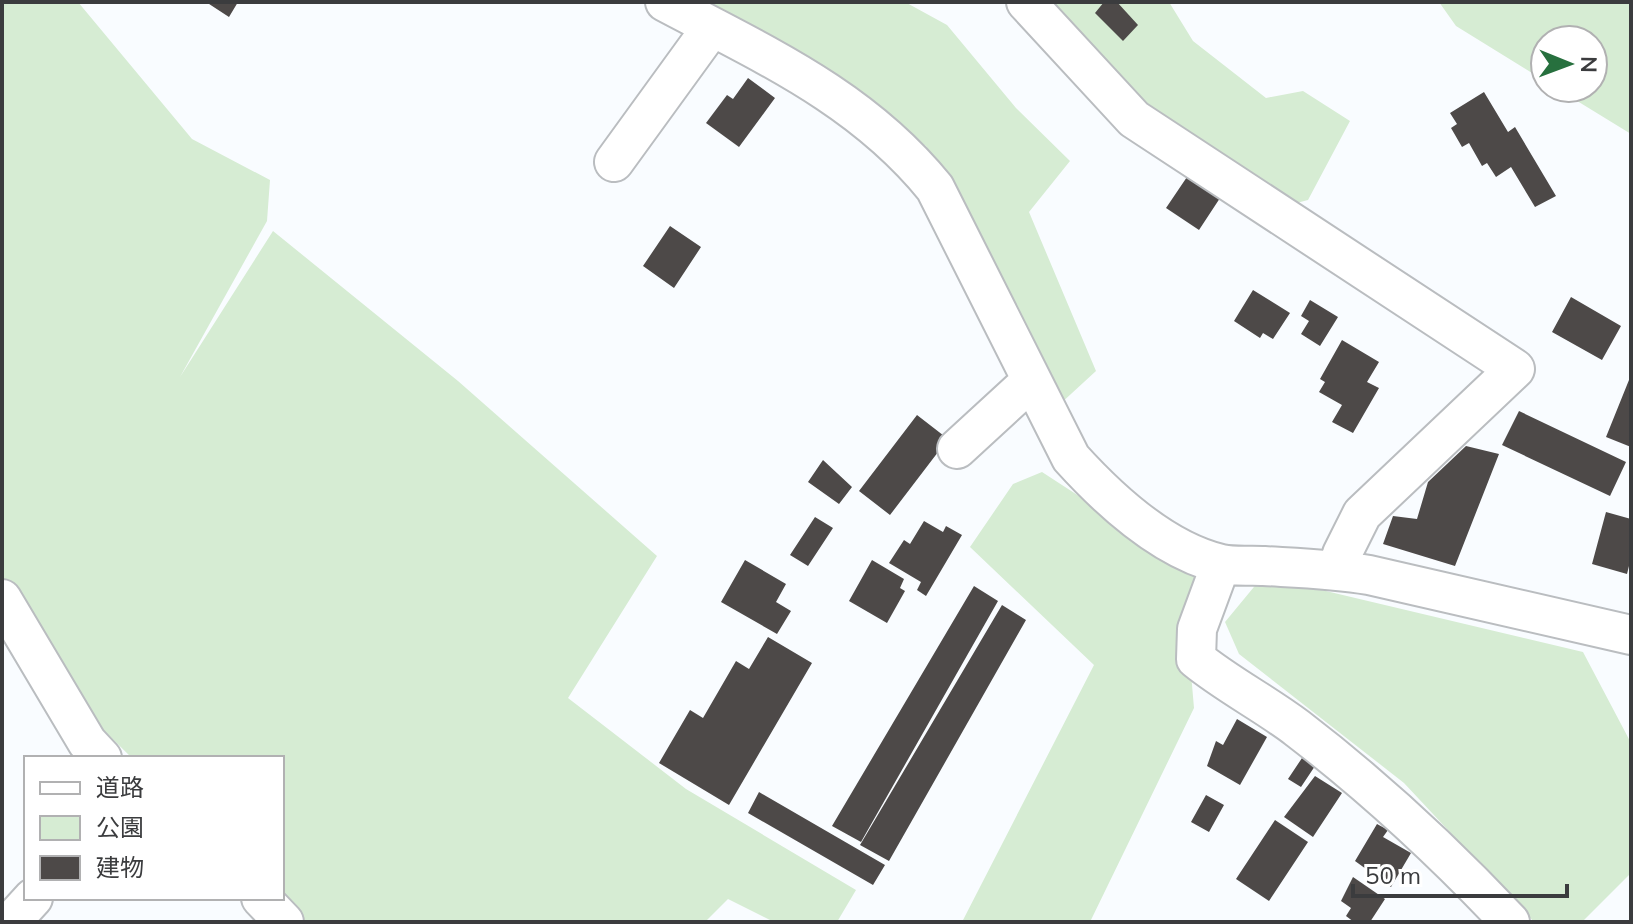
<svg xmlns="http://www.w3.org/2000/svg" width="1633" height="924" viewBox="0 0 1633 924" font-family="Mulish,'Noto Sans JP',sans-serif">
<rect width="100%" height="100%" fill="#f9fcff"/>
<path fill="#d6ecd3" d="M2 2H78L192 139 270 180 267 221 180 377 273 231 458 381 657 556 568 698 686 789 856 890 837 922H774L728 899 705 922H301L282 898V758H132L2 631Z
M691 2H905L947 25 1016 108 1070 161 1029 212 1096 371 1059 405 926 146Z
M1048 2H1169L1193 41 1266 98 1303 91 1350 121 1308 200 1289 205 1144 102Z
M1439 2H1631V134L1556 88H1593V40H1545V81L1456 26Z
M1042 472 1188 567 1203 588 1187 627 1194 708 1090 922H962L1094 665 970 547 1013 484Z
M1263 576 1583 652 1631 743V873L1582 922H1534L1404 783 1239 654 1225 622Z"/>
<path fill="#4d4948" d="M206 2H238L229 17Z
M1104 2H1117L1138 25 1123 41 1095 13Z
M748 78 775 98 739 147 706 123 727 95 733 99Z
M1484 92 1508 132 1515 127 1556 196 1535 207 1511 167 1496 177 1487 163 1482 166 1469 143 1462 147 1451 128 1457 124 1450 113Z
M1189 174 1222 195 1199 230 1166 208Z
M670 226 701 247 674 288 643 266Z
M1253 290 1290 313 1273 339 1263 333 1260 338 1234 321Z
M1571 297 1621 326 1602 360 1552 332Z
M1310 300 1338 317 1320 346 1301 334 1309 321 1301 316Z
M1342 340 1379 362 1367 382 1379 388 1353 433 1332 422 1342 405 1319 392 1325 382 1320 379Z
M1631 375V447L1606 437Z
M1519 411 1626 462 1610 496 1502 445Z
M917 415 948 439 890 515 859 491Z
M1466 446 1499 454 1455 566 1383 544 1393 516 1417 519 1428 482Z
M823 460 852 487 839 504 808 482Z
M1606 512 1631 519V558L1627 574 1592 564Z
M815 517 833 528 808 566 790 555Z
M924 521 943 532 946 526 962 535 926 596 917 590 921 582 889 563 904 540 910 544Z
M745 560 786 584 776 602 791 611 777 634 721 602Z
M872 560 904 579 900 588 905 591 887 623 849 601Z
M974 586 998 601 861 842 832 826Z
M1002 605 1026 620 889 861 860 845Z
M768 637 812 663 729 805 659 763 690 710 703 718 736 661 749 669Z
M1237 719 1267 737 1240 785 1207 766 1216 741 1223 745Z
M1302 758 1315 766 1301 787 1288 779Z
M1315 776 1342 793 1313 837 1284 817Z
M759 792 885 865 873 885 748 813Z
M1206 795 1224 805 1209 832 1191 822Z
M1275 820 1308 842 1269 901 1236 879Z
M1377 824 1388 830 1383 837 1411 853 1391 887 1355 861Z
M1353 877 1385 899 1370 922H1354L1346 916 1351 908 1341 901Z"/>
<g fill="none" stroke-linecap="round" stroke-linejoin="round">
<defs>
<path id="minor" d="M665 2C765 55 862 98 935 188L1071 458C1110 501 1163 550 1221 564 1234 567 1251 565 1264 566 1299 568 1334 569 1369 575L1631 635
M1026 2 1134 119 1515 369 1362 514 1342 554 1338 570
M614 162 712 27
M957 449 1031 381
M1221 564 1197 629 1196 659C1228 685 1264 703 1297 728 1374 787 1444 852 1510 922
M2 599 87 742 102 758
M261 898 284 922
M11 922 33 898"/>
</defs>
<use href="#minor" stroke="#babdc0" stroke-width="42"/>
<use href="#minor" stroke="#fff" stroke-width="38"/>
</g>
<rect width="1633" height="924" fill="none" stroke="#3b3c3e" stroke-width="8"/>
<rect x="24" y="756" width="260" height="144" fill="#ffffff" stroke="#b1b1b2" stroke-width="2"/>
<rect x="40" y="782" width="40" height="12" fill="#ffffff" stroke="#b1b1b2" stroke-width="2"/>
<text x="96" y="796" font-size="24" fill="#3b3c3e">道路</text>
<rect x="40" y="816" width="40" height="24" fill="#d6ecd3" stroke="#b1b1b2" stroke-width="2"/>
<text x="96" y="836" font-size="24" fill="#3b3c3e">公園</text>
<rect x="40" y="856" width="40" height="24" fill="#4d4948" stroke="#b1b1b2" stroke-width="2"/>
<text x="96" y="876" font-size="24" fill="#3b3c3e">建物</text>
<g transform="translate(1569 64) rotate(91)"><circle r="38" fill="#ffffff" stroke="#b1b1b2" stroke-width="2"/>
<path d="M0-6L14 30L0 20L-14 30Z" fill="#27703e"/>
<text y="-12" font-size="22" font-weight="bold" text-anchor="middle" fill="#3b3c3e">N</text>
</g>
<path d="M1353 884v12h214v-12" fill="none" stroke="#3b3c3e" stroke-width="4"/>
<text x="1365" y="884" font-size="24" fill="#3b3c3e" stroke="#ffffff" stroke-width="6" paint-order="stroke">50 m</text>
</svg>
